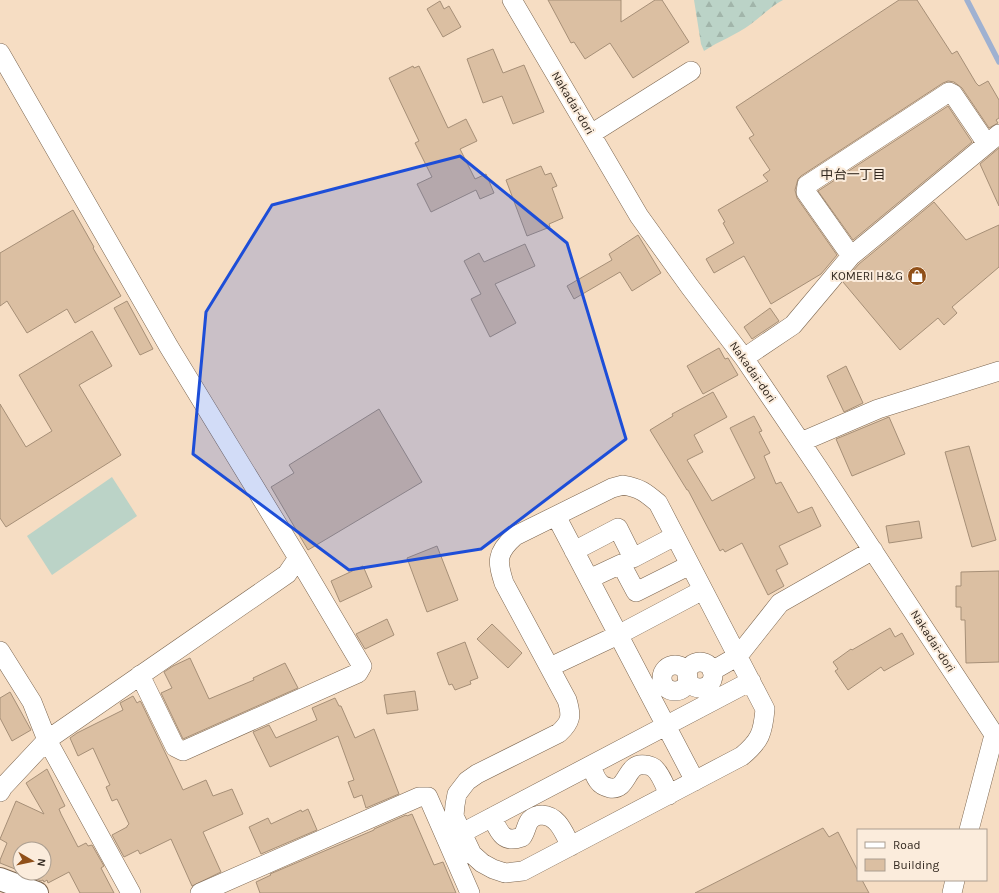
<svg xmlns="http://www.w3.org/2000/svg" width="999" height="893" viewBox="0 0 999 893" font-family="Karla,'Noto Sans JP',sans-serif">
<defs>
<pattern id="forest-firs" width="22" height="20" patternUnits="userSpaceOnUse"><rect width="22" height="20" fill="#bbd3c7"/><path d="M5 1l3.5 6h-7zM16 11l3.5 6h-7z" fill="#a1b5aa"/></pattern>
</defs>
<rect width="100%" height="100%" fill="#f6ddc3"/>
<path fill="#bbd3c7" d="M112 477 137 516 52 575 27 536Z"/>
<path fill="url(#forest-firs)" d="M694 0H783C771 6 762 16 751 24 736 35 719 41 704 51L701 44Z"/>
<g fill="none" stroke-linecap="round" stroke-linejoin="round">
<path stroke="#9fb1d1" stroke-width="5.5" d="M967 0 999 62"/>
</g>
<path fill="#dbbfa2" stroke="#a68f77" d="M548 0H621V22L655 0H662L689 42 633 78 610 43 585 59 574 42 571 43Z
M899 0H917L952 54 957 51 976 83 979 86 988 81 999 100V118L996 120 998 123 989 128 962 88 954 82 948 81 943 83 801 176 798 179 795 190 797 198 837 255 821 274 771 304 744 256 714 273 706 259 734 243 723 223 725 222 718 210 768 181 763 175 770 170 749 138 754 135 736 107Z
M440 1 444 9 449 6 461 27 443 37 427 9Z
M493 49 503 73 524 65 544 112 513 124 502 96 483 103 467 59Z
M413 66 414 68 419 66 448 128 466 119 477 141 460 149 475 179 486 174 494 193 480 199 476 190 431 212 417 184 432 177 415 143 419 141 389 78Z
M948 106 972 142 853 240 818 191Z
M999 148V206L980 164Z
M541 166 545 175 551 173 557 186 552 188 563 218 549 224 550 227 527 236 506 180Z
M934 202 966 240 999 225V267L952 307 957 313 944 325 938 318 900 350 843 282 859 264Z
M73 210 94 247 93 248 121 296 75 323 67 309 27 333 7 301 0 306V253Z
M638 235 661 273 632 291 620 272 574 299 567 286 612 260 609 254Z
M525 244 535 266 495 284 516 323 490 337 471 299 481 294 464 261 479 253 484 262Z
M127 301 153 349 140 355 114 308Z
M770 308 779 321 752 339 744 327Z
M92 331 112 366 79 385 121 455 6 527 0 518V404L26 447 52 431 19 375Z
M719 348 725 359 728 358 738 375 703 394 687 366Z
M846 366 863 403 844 412 827 376Z
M713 392 727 417 694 435 703 452 687 460 712 501 755 478 730 428 754 416 762 431 759 432 770 453 764 456 776 484 781 482 798 513 812 507 821 526 779 546 788 564 776 570 784 586 768 595 742 543 725 552 723 549 720 551 688 490H687L650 430 673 416 672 414Z
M379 409 422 482 308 550 271 487 294 473 289 465Z
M889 417 905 454 852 476 836 439Z
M969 446 996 540 972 547 945 452Z
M919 521 922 538 889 543 886 526Z
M437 546 458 600 427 612 407 558Z
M363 566 372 587 340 602 331 581Z
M999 571V662L966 663 965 620H961V607H956V586H961V572Z
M387 619 394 635 365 649 356 634Z
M492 624 522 653 508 668 477 639Z
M890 628 895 637 902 633 914 654 884 671 881 667 848 690 835 671 838 669 833 662 851 649 852 650Z
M465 642 478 678 470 681 471 684 455 690 452 684 449 685 437 653Z
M190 658 209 699 254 680 253 678 285 663 298 688 183 739 161 693 172 688 164 672 173 666Z
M415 691 418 710 387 714 384 695Z
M10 692 31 730 12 741 0 718V698Z
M133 696 137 703 140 701 141 702 183 790 206 780 213 796 232 789 243 814 203 832 221 872 192 886 171 839 140 854 138 850 124 857 112 835 127 827V826L129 824 117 799 112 801 106 787 110 785 93 748 78 756 70 738 77 733 123 710 120 703Z
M335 698 339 706H341L355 738 374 729 399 794 366 808 362 795 354 798 348 782 354 780 338 736 270 767 253 732 269 725 276 738 317 720 312 708Z
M47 769 65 806 59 809 61 814 78 847 86 843 88 846 92 845 104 866 101 868 114 893H80L69 872 48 883 47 880 44 882 43 880 41 881 24 873H44V849H20V871L0 863V860L7 843 0 839 16 801 44 814 26 783Z
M308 809 317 830 261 854 249 827 268 818 271 824 301 810 302 812Z
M412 814 434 865 443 862 456 893H260L256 882 271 875 270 874 374 830V829L406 815 407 816Z
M823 828 829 837 838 832 858 871V880H862L869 893H695Z"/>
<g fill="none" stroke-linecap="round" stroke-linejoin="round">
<defs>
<path id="minor" d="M512 0 639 216 690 287 744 358 819 469 999 742
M0 53 169 347 298 558 362 666 358 673 183 751 175 747 140 675
M591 134 691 71
M851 256 806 192 807 185 949 92 953 94 987 144
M744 358 793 325 851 256 999 134
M801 442 878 409 999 371
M623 485C640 488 645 492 658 503L765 709C763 733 760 741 742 756L523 871 505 873 493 869 482 863 472 854 454 816 455 805 457 794 467 781 477 774 559 733C571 722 572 716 567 700L504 583C497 561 496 553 515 536L612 488Z
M556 516 695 781
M574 551 618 528 633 558 675 536
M589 579 621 564 636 592 690 565
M0 651 32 702 47 740 3 787 0 792
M687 675a13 13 0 1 1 26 0a13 13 0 1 1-26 0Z
M662 678a13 13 0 1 1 26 0a13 13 0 1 1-26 0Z
M550 667 618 635 703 590
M712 671 738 656 780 603 873 550
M591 765C593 770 595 778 599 782 601 785 606 787 610 788 629 791 625 762 645 765 648 765 651 766 654 768 661 774 665 786 669 795
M492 817C499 832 503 844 522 837 526 832 526 825 530 820 533 817 537 815 542 815 559 816 564 834 571 846
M969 830 994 735
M462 833 751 681
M131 893 47 740 287 574 298 558
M200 893 419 797H428L470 893
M952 893 955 880"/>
<path id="major" d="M0 879 37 893"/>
</defs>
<use href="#minor" stroke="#7c6650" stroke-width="20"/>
<use href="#major" stroke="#7c6650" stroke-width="24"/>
<use href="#minor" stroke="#fff" stroke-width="19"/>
<use href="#major" stroke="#fff" stroke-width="22"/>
</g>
<path fill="#1d4ed8" fill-opacity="0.2" stroke="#1d4ed8" stroke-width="3" stroke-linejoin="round" d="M460 156 567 243 626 439 481 549 349 570 193 454 206 312 272 205Z"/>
<defs>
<symbol id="shop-disc" viewBox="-11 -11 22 22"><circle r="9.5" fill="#905019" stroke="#fbecdc"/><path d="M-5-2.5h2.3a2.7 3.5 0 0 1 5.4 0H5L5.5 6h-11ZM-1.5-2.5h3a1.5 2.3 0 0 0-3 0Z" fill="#fff"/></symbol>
</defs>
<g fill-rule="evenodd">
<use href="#shop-disc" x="906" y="265" width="22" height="22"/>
</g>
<g text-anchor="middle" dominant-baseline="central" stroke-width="4" stroke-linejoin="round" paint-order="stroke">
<g font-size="12" fill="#32281f" stroke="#fbecdc">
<text transform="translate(573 103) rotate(59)">Nakadai-dori</text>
<text transform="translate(753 372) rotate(55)">Nakadai-dori</text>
<text transform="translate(933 641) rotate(57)">Nakadai-dori</text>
</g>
<g font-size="12" fill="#32281f" stroke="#fbecdc" text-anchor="end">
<text x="903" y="276">KOMERI H&amp;G</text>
</g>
<g font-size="13" fill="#32281f" stroke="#fbecdc">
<text x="853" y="174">中台一丁目</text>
</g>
</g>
<rect x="857" y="829" width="130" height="52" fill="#fbecdc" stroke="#ab9e90"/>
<rect x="865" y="842" width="20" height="6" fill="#ffffff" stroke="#ab9e90"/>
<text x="893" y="849" font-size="12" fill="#32281f">Road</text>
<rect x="865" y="859" width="20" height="12" fill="#dbbfa2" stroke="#ab9e90"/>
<text x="893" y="869" font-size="12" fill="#32281f">Building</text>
<g transform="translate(32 861) rotate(99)"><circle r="19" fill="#fbecdc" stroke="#ab9e90"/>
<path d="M0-3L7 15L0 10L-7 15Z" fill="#905019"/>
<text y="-6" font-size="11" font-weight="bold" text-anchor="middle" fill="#32281f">N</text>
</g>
</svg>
